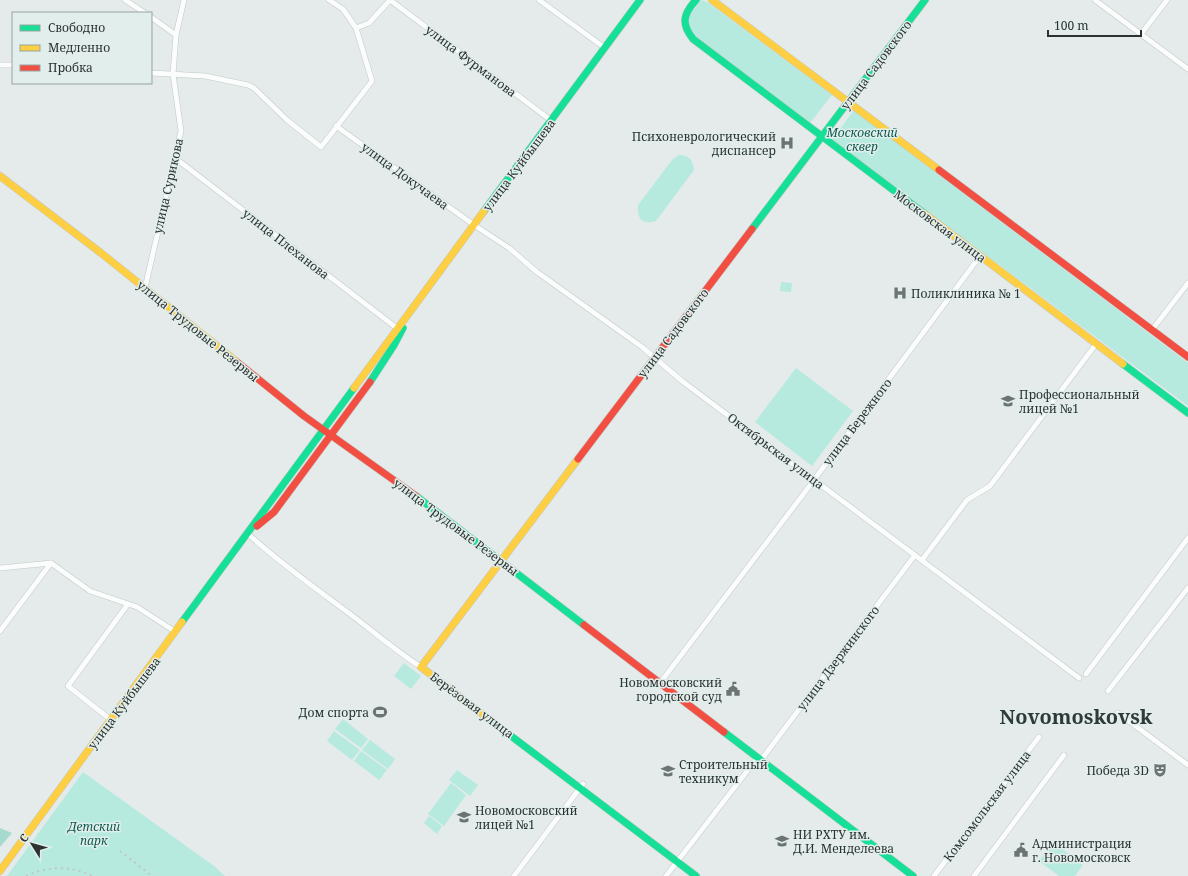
<svg xmlns="http://www.w3.org/2000/svg" width="1188" height="876" viewBox="0 0 1188 876" font-family="'Noto Serif',serif">
<rect width="100%" height="100%" fill="#e4ebea"/>
<path fill="#b6eadf" d="M701 0 707 2 832 95 810 123 690 32 687 19Z
M854 110 1188 363V406L832 140Z
M679 155C689 155 693 160 694 170L656 221C642 225 637 219 638 205L672 160Z
M781 282 792 283 791 292 780 291Z
M796 368 853 411 812 466 755 422Z
M404 663 421 676 411 689 394 676Z
M343 719 368 739 361 748 335 729Z
M334 731 360 750 352 760 327 741Z
M370 740 395 759 388 769 362 750Z
M361 751 387 770 379 780 354 761Z
M457 770 478 785 470 796 449 780Z
M83 772 214 866 225 876H7Z
M451 783 466 795 444 826 428 814Z
M429 816 442 826 437 834 424 823Z
M1053 842 1083 865 1075 876H1059L1039 861Z"/>
<path fill="#a6dacf" d="M0 828 12 833 0 847Z"/>
<g fill="none" stroke-linecap="round" stroke-linejoin="round">
<defs>
<path id="street" d="M125 0 145 13
M390 0 552 121
M539 0 605 48
M1095 0 1188 69
M151 17 176 35
M356 28 369 23 390 0
M1141 34 1167 0
M0 65H13
M151 73 205 76 248 85 254 88 287 120 321 147 372 81 356 28 343 9 329 0
M336 126 474 225 509 248 537 272 642 347 682 381 1079 678
M175 158 398 329
M145 288 181 131 173 74 176 35 184 0
M1152 330 1188 283
M248 534C280 563 315 588 350 614 374 632 396 651 421 667
M922 560 967 500 990 486 1096 344
M0 568 51 563 90 591 137 607 176 632
M0 631 51 563
M1086 674 1188 538
M660 683 808 488 980 256
M1108 691 1188 588
M1118 713 1188 765
M111 720 68 686 128 604
M761 760 915 555
M514 876 583 784
M666 876 758 757
M934 876 1039 737
M974 876 1064 755"/>
<path id="fast" d="M696 0C683 14 681 24 693 39L925 214
M484 211 640 0
M752 229 925 0
M1123 364 1188 413
M370 382 394 345 403 328
M416 496 584 625
M182 622 354 388
M486 717 696 876
M724 732 913 876"/>
<path id="slow" d="M712 0 939 170
M0 176 101 253 237 362
M925 214 1123 364
M354 388 484 211
M486 717 421 667 578 459
M0 871 182 622"/>
<path id="jam" d="M939 170 1188 357
M237 362 304 416 416 496
M578 459 752 229
M257 526 274 512 370 382
M584 625 724 732"/>
</defs>
<use href="#street" stroke="#c2c8c7" stroke-width="6"/>
<use href="#fast" stroke="#c2c8c7" stroke-width="8"/>
<use href="#slow" stroke="#c2c8c7" stroke-width="8"/>
<use href="#jam" stroke="#c2c8c7" stroke-width="8"/>
<use href="#street" stroke="#fbfcfc" stroke-width="5"/>
<use href="#fast" stroke="#16e098" stroke-width="7"/>
<use href="#slow" stroke="#ffcf43" stroke-width="7"/>
<use href="#jam" stroke="#f24e42" stroke-width="7"/>
<path stroke="#c3c5c5" stroke-width="2" stroke-dasharray="2 4" stroke-linecap="butt" d="M120 851 152 876
M26 876C48 866 70 865 92 876"/>
</g>
<defs>
<symbol id="hospital-bare" viewBox="-9 -9 18 18"><path d="M-5-5h3v3.5h4V-5h3V5h-3V1.5h-4V5h-3Z" fill="#6d7372" stroke="#e1eeeb" stroke-width="2.5" paint-order="stroke"/></symbol>
<symbol id="university-bare" viewBox="-9 -9 18 18"><path d="M0-5L7-2L0 1L-7-2ZM-4 1L0 2.5L4 1V4Q0 6-4 4Z" fill="#6d7372" stroke="#e1eeeb" stroke-width="2.5" paint-order="stroke"/></symbol>
<symbol id="civic-bare" viewBox="-9 -9 18 18"><path d="M-.6-6.5H3V-4.5H.6V-3L4-1V1h2V6H-6V1h2V-1L-.6-3ZM-1.2 2.5V6h2.4V2.5Z" fill="#6d7372" stroke="#e1eeeb" stroke-width="2.5" paint-order="stroke"/></symbol>
<symbol id="stadium-bare" viewBox="-9 -9 18 18"><path d="M0-5a6.5 5 0 1 0 0 10a6.5 5 0 1 0 0-10ZM-3.5-1.8h7v3.6h-7Z" fill="#6d7372" stroke="#e1eeeb" stroke-width="2.5" paint-order="stroke"/></symbol>
<symbol id="theatre-bare" viewBox="-9 -9 18 18"><path d="M-5-5.5Q0-4 5-5.5V0Q5 5 0 6Q-5 5-5 0ZM-3.3-2.5H-1v1.5H-3.3ZM1-2.5H3.3v1.5H1ZM-2.8 1Q0 5.5 2.8 1Z" fill="#6d7372" stroke="#e1eeeb" stroke-width="2.5" paint-order="stroke"/></symbol>
<symbol id="school-bare" viewBox="-9 -9 18 18"><path d="M0-5L7-2L0 1L-7-2ZM-4 1L0 2.5L4 1V4Q0 6-4 4Z" fill="#6d7372" stroke="#e1eeeb" stroke-width="2.5" paint-order="stroke"/></symbol>
</defs>
<g fill-rule="evenodd">
<use href="#hospital-bare" x="777" y="133" width="20" height="20"/>
<use href="#hospital-bare" x="890" y="283" width="20" height="20"/>
<use href="#university-bare" x="998" y="391" width="20" height="20"/>
<use href="#civic-bare" x="723" y="679" width="20" height="20"/>
<use href="#stadium-bare" x="370" y="702" width="20" height="20"/>
<use href="#theatre-bare" x="1150" y="760" width="20" height="20"/>
<use href="#university-bare" x="658" y="761" width="20" height="20"/>
<use href="#school-bare" x="454" y="807" width="20" height="20"/>
<use href="#university-bare" x="772" y="831" width="20" height="20"/>
<use href="#civic-bare" x="1011" y="840" width="20" height="20"/>
</g>
<g text-anchor="middle" dominant-baseline="central" stroke-width="3" stroke-linejoin="round" paint-order="stroke">
<g font-size="12" fill="#2d3231" stroke="#e1eeeb">
<text transform="translate(471 61) rotate(37)">улица Фурманова</text>
<text transform="translate(876 65) rotate(-53)">улица Садовского</text>
<text transform="translate(519 165) rotate(-53)">улица Куйбышева</text>
<text transform="translate(405 176) rotate(36)">улица Докучаева</text>
<text transform="translate(168 186) rotate(-77)">улица Сурикова</text>
<text transform="translate(940 226) rotate(37)">Московская улица</text>
<text transform="translate(286 244) rotate(38)">улица Плеханова</text>
<text transform="translate(198 331) rotate(39)">улица Трудовые Резервы</text>
<text transform="translate(673 333) rotate(-53)">улица Садовского</text>
<text transform="translate(857 422) rotate(-53)">улица Бережного</text>
<text transform="translate(776 451) rotate(37)">Октябрьская улица</text>
<text transform="translate(456 527) rotate(37)">улица Трудовые Резервы</text>
<text transform="translate(838 658) rotate(-53)">улица Дзержинского</text>
<text transform="translate(124 703) rotate(-53)">улица Куйбышева</text>
<text transform="translate(472 705) rotate(37)">Берёзовая улица</text>
<text transform="translate(987 806) rotate(-53)">Комсомольская улица</text>
</g>
<g font-size="12" font-style="italic" fill="#0e5a4e" stroke="#e1eeeb">
<text x="862" y="132">Московский<tspan x="862" dy="14">сквер</tspan></text>
<text x="94" y="826">Детский<tspan x="94" dy="14">парк</tspan></text>
</g>
<g font-size="12" fill="#2d3231" stroke="#e1eeeb" text-anchor="start">
<text x="776" y="136" text-anchor="end">Психоневрологический<tspan x="776" dy="14">диспансер</tspan></text>
<text x="911" y="293">Поликлиника № 1</text>
<text x="1019" y="394">Профессиональный<tspan x="1019" dy="14">лицей №1</tspan></text>
<text x="722" y="682" text-anchor="end">Новомосковский<tspan x="722" dy="14">городской суд</tspan></text>
<text x="369" y="712" text-anchor="end">Дом спорта</text>
<text x="679" y="764">Строительный<tspan x="679" dy="14">техникум</tspan></text>
<text x="1149" y="770" text-anchor="end">Победа 3D</text>
<text x="475" y="810">Новомосковский<tspan x="475" dy="14">лицей №1</tspan></text>
<text x="793" y="834">НИ РХТУ им.<tspan x="793" dy="14">Д.И. Менделеева</tspan></text>
<text x="1032" y="843">Администрация<tspan x="1032" dy="14">г. Новомосковск</tspan></text>
</g>
<g font-size="20" font-weight="bold" fill="#303a38" stroke="#e1eeeb">
<text x="1076" y="716">Novomoskovsk</text>
</g>
</g>
<rect x="12" y="12" width="140" height="72" fill="#e1eeeb" stroke="#99a3a1"/>
<rect x="20" y="25" width="20" height="6" fill="#16e098" stroke="#99a3a1"/>
<text x="48" y="32" font-size="12" fill="#2d3231">Свободно</text>
<rect x="20" y="45" width="20" height="6" fill="#ffcf43" stroke="#99a3a1"/>
<text x="48" y="52" font-size="12" fill="#2d3231">Медленно</text>
<rect x="20" y="65" width="20" height="6" fill="#f24e42" stroke="#99a3a1"/>
<text x="48" y="72" font-size="12" fill="#2d3231">Пробка</text>
<g transform="translate(32 844) rotate(307)" stroke="#e1eeeb" stroke-width="3" paint-order="stroke">
<path d="M0-3L7 15L0 10L-7 15Z" fill="#2d3231"/>
<text y="-6" font-size="11" font-weight="bold" text-anchor="middle" fill="#2d3231">С</text>
</g>
<path d="M1048 30v6h93v-6" fill="none" stroke="#2d3231" stroke-width="2"/>
<text x="1054" y="30" font-size="12" fill="#2d3231" stroke="#e1eeeb" stroke-width="3" paint-order="stroke">100 m</text>
</svg>
